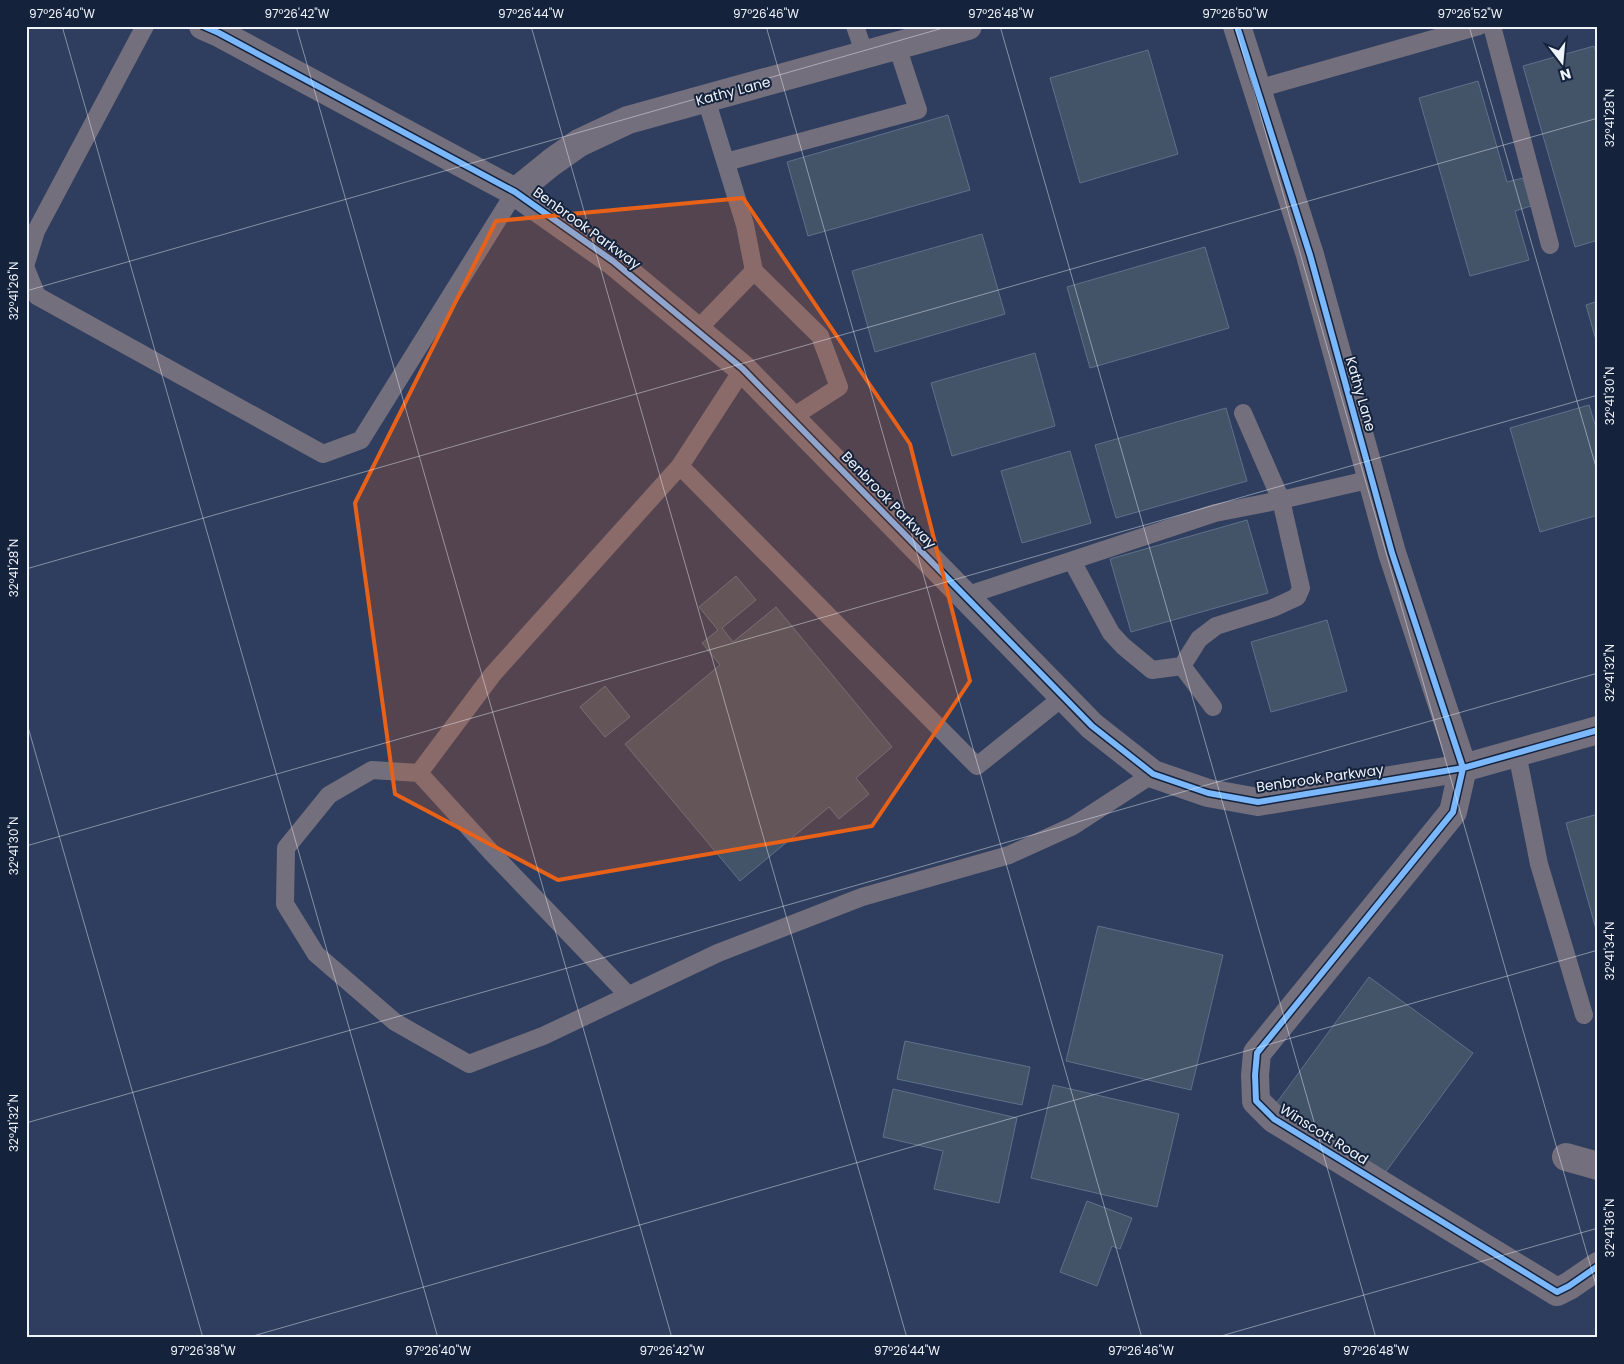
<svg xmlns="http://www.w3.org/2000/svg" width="1624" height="1364" viewBox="0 0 1624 1364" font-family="Poppins,sans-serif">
<rect width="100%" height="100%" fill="#2f3e5e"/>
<path fill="#435368" stroke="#5d728b" d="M1594 46 1598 59V240L1575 247 1523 66Z
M1148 50 1178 154 1080 183 1050 78Z
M1478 81 1507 182 1523 178 1531 206 1515 211 1529 260 1470 276 1419 98Z
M948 115 970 190 808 236 787 162Z
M982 234 1005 314 875 352 852 271Z
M1205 247 1229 328 1090 368 1067 287Z
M1598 301V347L1586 305Z
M1035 353 1055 426 952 456 931 383Z
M1589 405 1598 434V515L1540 532 1510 428Z
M1226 408 1247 481 1116 518 1095 445Z
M1070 451 1091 523 1022 543 1001 471Z
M1247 520 1268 593 1131 632 1110 559Z
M736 576 756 600 722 628 733 642 776 607 892 747 856 778 869 794 839 819 829 807 740 881 625 744 720 665 702 643 718 630 699 607Z
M1327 620 1347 691 1271 712 1251 642Z
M605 686 630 717 605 737 580 707Z
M1598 814V936L1566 823Z
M1098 926 1223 955 1191 1090 1066 1061Z
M1369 977 1473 1053 1379 1181 1275 1105Z
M905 1041 1030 1067 1022 1105 897 1079Z
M1053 1085 1179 1114 1157 1207 1031 1178Z
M893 1089 1017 1118 999 1203 934 1189 943 1151 883 1137Z
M1087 1201 1132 1218 1120 1249 1112 1246 1097 1286 1060 1272Z"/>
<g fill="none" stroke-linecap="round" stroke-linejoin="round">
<path stroke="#746f7d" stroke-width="18" d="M855 26 865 55
M1492 26 1550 245
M1257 89 1479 26
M726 162 918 110 897 46
M26 263 36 231 145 26
M26 269 37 296 323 454 361 440 515 192
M754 271 820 336 839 387 791 418
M697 330 754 271 745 225 706 99
M680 466 743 369
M1072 561 1111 633 1123 646 1152 670 1182 666
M965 596 1215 513 1281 500 1372 479
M1063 697 977 766 680 466 493 674 419 773 372 770 329 795 286 848 285 904 316 954 395 1022 469 1064 543 1036 718 953 862 897 1009 855 1073 826 1153 774
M1213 707 1182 666 1199 639 1216 626 1273 608 1297 597 1301 588 1281 500 1243 413
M1517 753 1539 864 1584 1015
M419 773 491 852 628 995"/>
<path stroke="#746f7d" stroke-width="28" d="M203 26 219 33 515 192 613 261 743 369 1092 726 1153 774 1208 793 1258 802 1463 768 1598 730
M1237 26 1310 255 1392 553 1463 768 1453 812 1257 1053 1255 1075 1256 1101 1274 1119 1557 1292 1569 1286 1598 1266
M515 192 552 162 579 143 628 120 968 26
M1566 1157 1598 1166"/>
<defs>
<path id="cycleway" d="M203 26 219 33 515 192 613 261 743 369 1092 726 1153 774 1208 793 1258 802 1463 768 1598 730
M1237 26 1310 255 1392 553 1463 768 1453 812 1257 1053 1255 1075 1256 1101 1274 1119 1557 1292 1569 1286 1598 1266"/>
</defs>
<use href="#cycleway" stroke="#14223c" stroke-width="9"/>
<use href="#cycleway" stroke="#7ab7fb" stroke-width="6"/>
</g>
<path fill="#e86118" fill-opacity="0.2" stroke="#e86118" stroke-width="4" stroke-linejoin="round" d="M743 198 910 444 970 681 872 826 558 880 395 794 355 503 496 221Z"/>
<path fill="none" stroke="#eff3fa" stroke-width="1" stroke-opacity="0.45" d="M62 26 438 1338M296 26 672 1338M531 26 907 1338M766 26 1142 1338M1000 26 1376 1338M1235 26 1598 1292M1469 26 1598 474M26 291 950 26M26 569 1598 118M26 720 203 1338M26 846 1598 395M26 1123 1598 673M246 1338 1598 950M1214 1338 1598 1228"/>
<g text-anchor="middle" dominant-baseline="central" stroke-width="4" stroke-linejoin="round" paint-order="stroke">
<g font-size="14" fill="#eff3fa" stroke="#14223c">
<text transform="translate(733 91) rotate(-15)">Kathy Lane</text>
<text transform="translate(587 228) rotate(36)">Benbrook Parkway</text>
<text transform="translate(1361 394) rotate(74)">Kathy Lane</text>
<text transform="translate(889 500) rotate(46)">Benbrook Parkway</text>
<text transform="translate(1320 778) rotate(-8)">Benbrook Parkway</text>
<text transform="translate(1324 1134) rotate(32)">Winscott Road</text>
</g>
</g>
<rect width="1624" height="1364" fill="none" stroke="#14223c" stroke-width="55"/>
<g transform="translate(1562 62) rotate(164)" stroke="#14223c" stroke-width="4" paint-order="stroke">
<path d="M0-4L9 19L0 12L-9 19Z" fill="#eff3fa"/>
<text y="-8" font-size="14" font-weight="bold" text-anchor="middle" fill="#eff3fa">N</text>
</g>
<rect x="28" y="28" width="1568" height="1308" fill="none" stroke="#eff3fa" stroke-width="2"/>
<g font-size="12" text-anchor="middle" fill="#eff3fa">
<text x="62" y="18">97°26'40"W</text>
<text x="297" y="18">97°26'42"W</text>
<text x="531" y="18">97°26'44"W</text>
<text x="766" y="18">97°26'46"W</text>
<text x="1001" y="18">97°26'48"W</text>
<text x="1235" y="18">97°26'50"W</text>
<text x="1470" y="18">97°26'52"W</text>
<text transform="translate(1610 118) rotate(-90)" y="4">32°41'28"N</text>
<text transform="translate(14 291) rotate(-90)" y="4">32°41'26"N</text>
<text transform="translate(1610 396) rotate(-90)" y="4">32°41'30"N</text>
<text transform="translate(14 568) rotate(-90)" y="4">32°41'28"N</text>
<text transform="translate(1610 673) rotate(-90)" y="4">32°41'32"N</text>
<text transform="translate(14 846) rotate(-90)" y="4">32°41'30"N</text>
<text transform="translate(1610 951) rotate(-90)" y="4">32°41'34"N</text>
<text transform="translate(14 1123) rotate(-90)" y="4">32°41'32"N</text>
<text transform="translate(1610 1228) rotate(-90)" y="4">32°41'36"N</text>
<text x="203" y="1355">97°26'38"W</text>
<text x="438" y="1355">97°26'40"W</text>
<text x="672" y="1355">97°26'42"W</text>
<text x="907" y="1355">97°26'44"W</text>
<text x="1141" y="1355">97°26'46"W</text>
<text x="1376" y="1355">97°26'48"W</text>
</g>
</svg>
